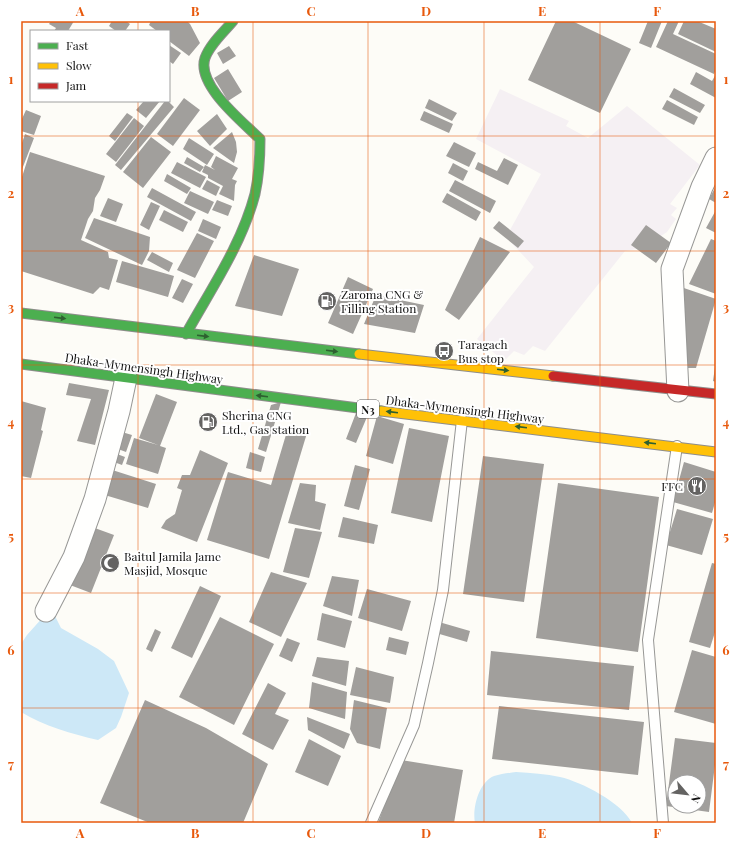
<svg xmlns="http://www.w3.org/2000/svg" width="737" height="844" viewBox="0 0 737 844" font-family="'Playfair Display',serif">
<rect width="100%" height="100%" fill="#fdfcf7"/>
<path fill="#f5f0f3" d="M500 89 569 121 566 126 588 138 627 106 700 165 670 204 677 208 671 215 676 219 667 232 643 248 625 251 545 351 533 346 524 355 514 351 504 361 477 339 534 267 506 237 541 174 476 139Z"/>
<path fill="#cde8f7" d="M44 616H55L61 628 98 649 114 661 129 693 121 717 116 728 98 740C72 734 44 726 21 712V644L27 635Z
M516 772C531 773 546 774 560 777 582 782 622 803 632 823H475C472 808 479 782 494 776 501 774 509 773 516 772Z"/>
<path fill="#a19f9c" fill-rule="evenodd" d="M51 21H74L68 31H54L56 28 49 24Z
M112 21H126L130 24 125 31H116L109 26Z
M151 21H187L190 24 200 43 189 56 169 41V31H157L149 25Z
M556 21H572L631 49 600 113 528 80Z
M648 21H662L651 48 639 43Z
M668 21H679L673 34 716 54V69L714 74 656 47Z
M684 21H697L716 29V52L678 34Z
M169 45 181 53 173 64 169 61Z
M229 46 236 56 223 64 217 53Z
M228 69 242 92 228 101 214 78Z
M696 72 712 81 716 74V98L690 84Z
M674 88 705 105 700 113 669 97Z
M184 98 200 110 173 146 157 134Z
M429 99 457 113 452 121 425 108Z
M667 100 698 117 694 125 662 109Z
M144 101H160L146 118 136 110Z
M165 101H168L174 107 121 170 115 165Z
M26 110 41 116 34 135 21 131V121Z
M424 111 453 124 449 133 420 120Z
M127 113 133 117 115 141 109 136Z
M217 114 227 129 210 146 197 131Z
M134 118 144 126 116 162 106 154Z
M232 132 236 142 237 152 234 163 213 148Z
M25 134 34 138 21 172V146Z
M151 137 171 152 143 188 123 172Z
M189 138 214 154 207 165 183 149Z
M454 142 476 153 469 167 446 156Z
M30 152 105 176 100 190 95 198 93 211 88 219 81 240 108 252 109 258 118 260 109 290 100 287 93 294 21 271V180Z
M216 156 238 168 232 179 237 181 235 185 234 201 219 194 223 186 208 178V175L202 172 205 165 215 170 211 167Z
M187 157 204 167 200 172 184 163Z
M504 158 518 165 508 185 475 169 478 162 497 171Z
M177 162 206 177 200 188 171 173Z
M453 163 468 171 463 181 448 173Z
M167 174 191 188 187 194 164 181Z
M207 180 220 187 216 196 202 189Z
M455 180 496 201 490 213 449 191Z
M716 186V203L709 199Z
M152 188 196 212 191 221 147 197Z
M190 191 214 202 208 214 184 203Z
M447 193 481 212 476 221 442 202Z
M108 198 123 204 116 222 100 216Z
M217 200 232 206 228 216 212 210Z
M151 202 160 206 149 230 140 225Z
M164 210 188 222 183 232 159 220Z
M716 210V233L706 228Z
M94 218 150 237 149 251 142 265 85 238Z
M203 219 221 227 216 239 198 231Z
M499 221 524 241 518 248 493 228Z
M646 225 671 243 656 263 631 245Z
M197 233 214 241 195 278 177 270Z
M480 237 510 252 459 320 445 310Z
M711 239 716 241V294L689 284Z
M152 252 173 263 169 272 147 260Z
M254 255 299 269 282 316 235 306Z
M122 261 174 276 168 297 116 282Z
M348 277 373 289 353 334 328 323Z
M182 279 193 284 183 303 172 298Z
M678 286 716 299 696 368H684Z
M376 295 424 305 415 333 364 324Z
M715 367 716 368V382L713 381Z
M69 383 109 390 95 445 77 441 91 399 66 395Z
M156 394 177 402 160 446 166 448 158 474 126 464 134 438 158 445 139 438Z
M21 401 46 408 41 430 43 431 31 478 21 476Z
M281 402 266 452 258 449 271 405Z
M356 413 367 417 356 443 346 439Z
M377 416 404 424 393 464 366 456Z
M288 428 307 433 269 559 207 540 228 472 271 485Z
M409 428 449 436 432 522 391 513Z
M115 430 132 435 126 452 110 446Z
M200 450 228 463 197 542 161 528 166 520 175 514 182 490 177 488 182 475H190Z
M109 451 125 457 122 465 106 459Z
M250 452 265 457 261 472 246 468Z
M483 456 544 464 524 602 463 594Z
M684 462 716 472V499L712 513 673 502Z
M355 465 370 469 359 510 344 506Z
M106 468 156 484 148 508 98 493Z
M300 483 316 485 315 501 326 504 320 530 288 523Z
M558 483 659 497 638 652 536 638Z
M677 509 713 519 702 555 666 545Z
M343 517 378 525 374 544 338 537Z
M92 527 114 535 91 593 70 585Z
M295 528 322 532 309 578 283 572Z
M712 563 716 564V629L710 648 689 642Z
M271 572 307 583 281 637 249 622Z
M332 576 359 580 352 616 323 606Z
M200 586 221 596 192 658 171 648Z
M367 589 411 601 402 631 358 618Z
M322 613 352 621 345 648 317 640Z
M220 617 274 644 234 725 179 697Z
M439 622 470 631 467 642 436 633Z
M155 629 161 632 152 652 146 649Z
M389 637 409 642 406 655 386 650Z
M287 638 300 643 292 662 279 656Z
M692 650 716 657V724L674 712Z
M491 651 634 666 629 710 487 695Z
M317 657 349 661 346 686 312 676Z
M356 667 394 677 390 703 350 695Z
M312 682 347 692 345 719 309 708Z
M268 683 286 693 275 714 289 720 273 750 242 734Z
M145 700 206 728 268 764 243 823H150L100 803Z
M354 700 387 708 380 749 357 743 350 729Z
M499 706 644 722 638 775 492 759Z
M307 717 350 734 344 749 308 730Z
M675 738 716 743V757L709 812 666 806ZM675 782H699V806H675Z
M309 739 341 756 328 786 295 772Z
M401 760 463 770 454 823H378Z"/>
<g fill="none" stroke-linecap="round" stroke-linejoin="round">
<defs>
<path id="lane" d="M371 823 414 725 428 663 443 590 462 420
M663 823 648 640 677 446"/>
<path id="street" d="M678 391 672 269 702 187 716 158
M46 611 74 557 95 499 119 411 126 378"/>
<path id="fast" d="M21 313 359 354
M186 334C211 289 242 244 255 194 259 176 260 157 260 139 243 122 196 85 205 58 210 44 224 32 233 21
M21 364 381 411"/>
<path id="slow" d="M359 354 553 376
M381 411 716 452"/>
<path id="jam" d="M553 376 716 394"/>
</defs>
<use href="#lane" stroke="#979795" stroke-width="12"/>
<use href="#street" stroke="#979795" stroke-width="23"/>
<use href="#fast" stroke="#8e8d8b" stroke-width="11"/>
<use href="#slow" stroke="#8e8d8b" stroke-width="11"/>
<use href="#jam" stroke="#8e8d8b" stroke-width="11"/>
<use href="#lane" stroke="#fffffe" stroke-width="10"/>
<use href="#street" stroke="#fffffe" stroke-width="21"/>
<use href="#fast" stroke="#4caf50" stroke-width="9"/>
<use href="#slow" stroke="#ffc107" stroke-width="9"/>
<use href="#jam" stroke="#c62828" stroke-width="9"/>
</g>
<defs><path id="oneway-solid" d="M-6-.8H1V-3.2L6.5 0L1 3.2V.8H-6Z"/></defs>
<g fill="#2e6030">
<use href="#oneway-solid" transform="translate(60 318) rotate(7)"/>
<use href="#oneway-solid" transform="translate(203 336) rotate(7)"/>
<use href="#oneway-solid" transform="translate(332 351) rotate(7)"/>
<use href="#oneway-solid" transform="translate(503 370) rotate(7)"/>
<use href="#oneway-solid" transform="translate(262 396) rotate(-173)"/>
<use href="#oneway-solid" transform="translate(392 412) rotate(-173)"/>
<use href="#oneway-solid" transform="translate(521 427) rotate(-173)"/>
<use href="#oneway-solid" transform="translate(650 443) rotate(-173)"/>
</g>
<path fill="none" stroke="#e8590c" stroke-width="1" stroke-opacity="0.55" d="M138 21V31M253 21V823M368 21V823M484 21V823M600 21V823M138 101V823M21 136H716M21 251H716M21 365H716M21 479H716M21 593H716M21 708H716"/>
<defs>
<symbol id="fuel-disc" viewBox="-11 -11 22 22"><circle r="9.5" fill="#646362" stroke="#fff"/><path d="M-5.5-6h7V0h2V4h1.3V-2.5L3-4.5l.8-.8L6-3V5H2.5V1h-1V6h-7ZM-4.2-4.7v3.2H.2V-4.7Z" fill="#fff"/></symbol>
<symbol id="bus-disc" viewBox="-11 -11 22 22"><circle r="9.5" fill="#646362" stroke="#fff"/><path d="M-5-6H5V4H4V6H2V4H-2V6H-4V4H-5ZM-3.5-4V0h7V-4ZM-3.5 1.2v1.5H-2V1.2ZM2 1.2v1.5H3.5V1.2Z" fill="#fff"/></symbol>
<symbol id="restaurant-disc" viewBox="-11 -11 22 22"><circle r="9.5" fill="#646362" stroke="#fff"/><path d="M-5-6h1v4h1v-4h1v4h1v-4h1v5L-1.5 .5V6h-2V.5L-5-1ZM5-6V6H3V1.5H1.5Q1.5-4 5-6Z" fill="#fff"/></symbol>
<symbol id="mosque-disc" viewBox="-11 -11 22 22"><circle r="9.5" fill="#646362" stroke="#fff"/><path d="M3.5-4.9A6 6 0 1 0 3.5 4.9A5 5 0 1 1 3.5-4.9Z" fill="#fff"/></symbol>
</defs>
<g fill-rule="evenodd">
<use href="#fuel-disc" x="316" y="290" width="22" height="22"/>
<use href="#bus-disc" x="433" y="340" width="22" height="22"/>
<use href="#fuel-disc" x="197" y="411" width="22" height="22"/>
<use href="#restaurant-disc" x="686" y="475" width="22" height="22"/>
<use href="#mosque-disc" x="99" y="552" width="22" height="22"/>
</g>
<g text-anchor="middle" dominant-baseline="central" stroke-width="4" stroke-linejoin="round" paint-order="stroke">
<rect fill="#fff" stroke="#585858" stroke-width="1" x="357" y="400" width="22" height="18" rx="3"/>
<g font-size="11" font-weight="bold" fill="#111">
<text x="368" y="409">N3</text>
</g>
<g font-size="12" fill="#111" stroke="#fff" text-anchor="start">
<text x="341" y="294">Zaroma CNG &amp;<tspan x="341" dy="14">Filling Station</tspan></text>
<text x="458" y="344">Taragach<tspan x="458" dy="14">Bus stop</tspan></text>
<text x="222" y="415">Sherina CNG<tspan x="222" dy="14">Ltd., Gas station</tspan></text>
<text x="683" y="486" text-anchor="end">FFC</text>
<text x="124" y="556">Baitul Jamila Jame<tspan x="124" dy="14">Masjid, Mosque</tspan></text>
</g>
<g font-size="12" fill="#111" stroke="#fff">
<text transform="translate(144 368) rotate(8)">Dhaka-Mymensingh Highway</text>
<text transform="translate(465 409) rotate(7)">Dhaka-Mymensingh Highway</text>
</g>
</g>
<rect width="737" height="844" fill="none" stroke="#ffffff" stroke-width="44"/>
<rect x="30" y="30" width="140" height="72" fill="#ffffff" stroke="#a0a0a0"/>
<rect x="38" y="43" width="20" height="6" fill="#4caf50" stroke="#a0a0a0"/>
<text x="66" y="50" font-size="12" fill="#111111">Fast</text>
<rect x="38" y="63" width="20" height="6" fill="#ffc107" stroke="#a0a0a0"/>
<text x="66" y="70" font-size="12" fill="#111111">Slow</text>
<rect x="38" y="83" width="20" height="6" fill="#c62828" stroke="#a0a0a0"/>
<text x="66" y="90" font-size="12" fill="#111111">Jam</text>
<g transform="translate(687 794) rotate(118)"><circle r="19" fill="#ffffff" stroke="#a0a0a0"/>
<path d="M0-3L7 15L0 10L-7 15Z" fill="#646362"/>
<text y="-6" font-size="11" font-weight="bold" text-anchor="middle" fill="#111111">N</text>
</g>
<rect x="22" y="22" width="693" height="800" fill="none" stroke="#e8590c" stroke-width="1.5"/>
<g font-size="13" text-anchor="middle" font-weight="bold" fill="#e8590c">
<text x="80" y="16">A</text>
<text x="195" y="16">B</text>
<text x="311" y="16">C</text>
<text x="426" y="16">D</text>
<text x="542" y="16">E</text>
<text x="657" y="16">F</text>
<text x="11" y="84">1</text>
<text x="726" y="84">1</text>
<text x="11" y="198">2</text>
<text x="726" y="198">2</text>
<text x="11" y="312">3</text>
<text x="726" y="312">3</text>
<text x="11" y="427">4</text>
<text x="726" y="427">4</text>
<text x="11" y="541">5</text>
<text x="726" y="541">5</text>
<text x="11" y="655">6</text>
<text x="726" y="655">6</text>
<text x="11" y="769">7</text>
<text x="726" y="769">7</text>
<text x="80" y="838">A</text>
<text x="195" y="838">B</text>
<text x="311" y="838">C</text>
<text x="426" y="838">D</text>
<text x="542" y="838">E</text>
<text x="657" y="838">F</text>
</g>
</svg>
